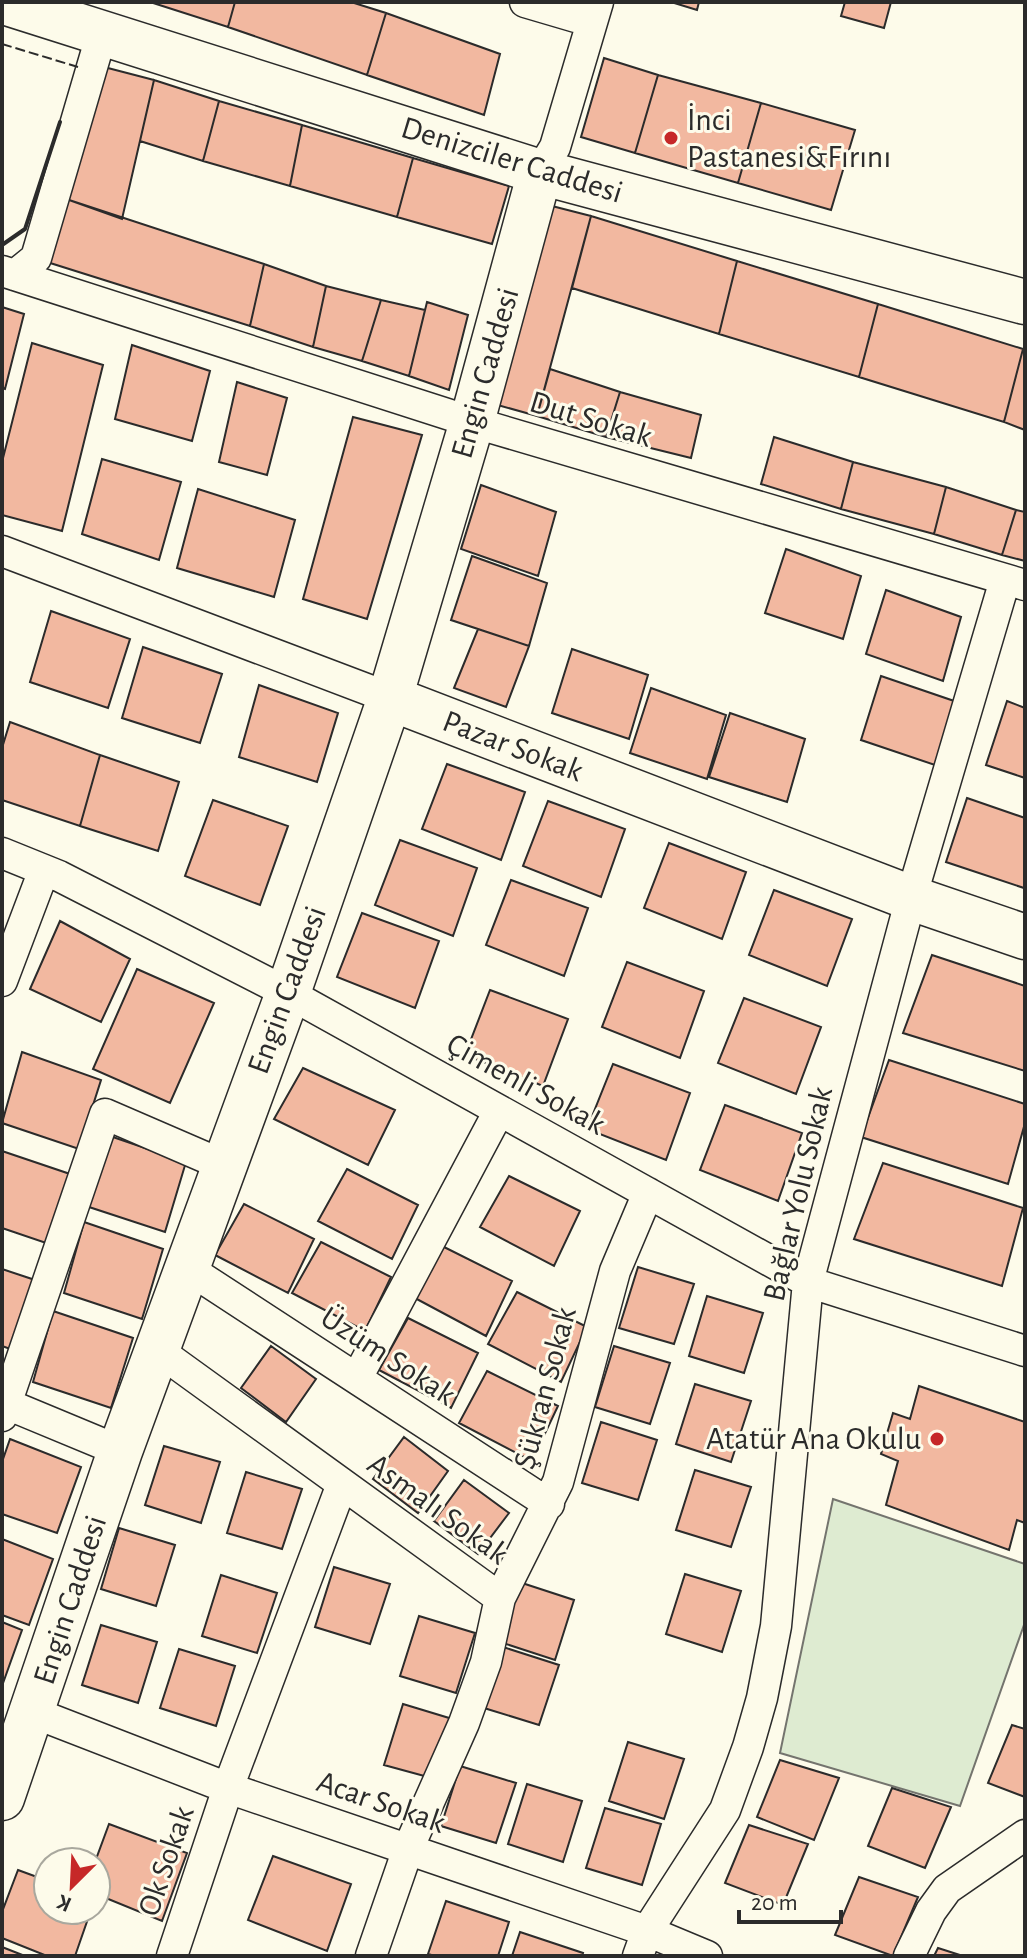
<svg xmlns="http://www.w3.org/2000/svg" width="1027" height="1958" viewBox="0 0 1027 1958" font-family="'Alegreya Sans',sans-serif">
<rect width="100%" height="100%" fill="#fdfbea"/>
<path fill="#deebd1" stroke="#74746e" stroke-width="2" d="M833 1499 1025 1564V1622L960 1806 780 1753Z"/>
<path fill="#f2b8a0" stroke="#2b2b2b" stroke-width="2" d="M150 2H235L228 27Z
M235 2H351L386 13 367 75 228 27Z
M671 2H699L697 10Z
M845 2H891L884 28 841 16Z
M386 13 500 54 484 115 367 75Z
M604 58 658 75 635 153 581 137Z
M104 67 154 80 122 219 63 198Z
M658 75 761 103 738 183 635 153Z
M154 80 219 101 203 161 140 141Z
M219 101 302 125 290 186 203 161Z
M761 103 855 130 831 210 738 183Z
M302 125 413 158 397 217 290 186Z
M413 158 509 186 492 244 397 217Z
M63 198 264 264 250 326 47 262Z
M548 205 591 216 537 416 487 402Z
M591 216 737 261 719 334 572 288Z
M737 261 878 304 859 377 719 334Z
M264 264 326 286 313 347 250 326Z
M326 286 381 300 362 361 313 347Z
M381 300 425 310 409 376 362 361Z
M427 302 468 315 449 390 409 376Z
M878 304 1023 349 1004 422 859 377Z
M2 307 24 314 5 389 2 388Z
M32 343 103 365 62 531 2 515V462Z
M132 345 210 371 192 441 115 419Z
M1023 349H1025V430L1004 422Z
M550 369 620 392 606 437 537 416Z
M237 382 287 398 267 475 219 462Z
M620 392 701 415 691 458 606 437Z
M353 417 422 435 367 619 303 599Z
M774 437 853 462 841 509 761 484Z
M102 459 181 482 159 560 82 534Z
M853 462 946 487 934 534 841 509Z
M481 485 556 512 538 576 461 549Z
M946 487 1016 510 1002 555 934 534Z
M198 489 295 520 274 597 177 568Z
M1016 510 1025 512V561L1002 555Z
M786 549 861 576 843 639 765 613Z
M472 556 547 583 529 646 451 620Z
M886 590 961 617 943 681 866 654Z
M51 611 130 639 108 708 30 682Z
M478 629 529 646 506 707 454 688Z
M143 647 222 674 200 743 122 718Z
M572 649 648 675 629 739 552 713Z
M881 676 957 702 938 766 861 740Z
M259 685 338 713 317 782 239 757Z
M651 688 726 715 707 779 630 753Z
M1007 701 1025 708V778L986 765Z
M730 713 805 739 787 802 709 777Z
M10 722 100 755 80 826 2 800V748Z
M100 755 179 782 158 851 80 826Z
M447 764 525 792 501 860 422 829Z
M967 798 1025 818 1024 888 946 862Z
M213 800 288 826 260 905 185 876Z
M548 801 625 829 601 897 523 866Z
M400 840 477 868 453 936 375 905Z
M669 843 746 872 722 939 644 908Z
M511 880 588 908 564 976 486 945Z
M774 890 852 919 827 986 749 955Z
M362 913 439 941 415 1008 337 977Z
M60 921 130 959 101 1022 30 989Z
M932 955 1025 986V1071L903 1033Z
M627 962 704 991 680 1058 602 1027Z
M137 969 214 1003 170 1103 93 1069Z
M490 990 568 1019 543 1086 465 1055Z
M744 998 821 1027 796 1094 718 1063Z
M22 1052 101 1080 79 1149 2 1123Z
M889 1060 1025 1104V1123L1008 1184 861 1137Z
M613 1064 690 1093 666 1160 587 1129Z
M303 1068 395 1110 368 1165 274 1119Z
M725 1105 802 1133 778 1201 700 1170Z
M107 1135 186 1162 165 1232 86 1206Z
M2 1151 70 1174 49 1244 2 1228Z
M883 1163 1023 1208 1002 1286 854 1239Z
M347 1169 418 1205 392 1259 318 1221Z
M509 1176 580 1211 554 1266 480 1227Z
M244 1204 314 1239 288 1293 215 1255Z
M84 1222 163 1249 142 1319 64 1293Z
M321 1242 391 1277 365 1331 292 1293Z
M442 1246 512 1281 486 1336 413 1297Z
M638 1267 694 1284 674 1344 619 1328Z
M2 1269 35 1280 13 1350 2 1346Z
M517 1292 587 1327 561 1382 488 1344Z
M707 1296 763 1313 744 1373 689 1356Z
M53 1311 133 1338 111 1408 33 1382Z
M408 1318 478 1353 451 1408 379 1370Z
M271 1346 316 1379 286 1422 241 1388Z
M614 1346 670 1363 650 1424 595 1407Z
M487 1371 558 1406 532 1461 459 1423Z
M695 1384 751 1401 731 1462 676 1444Z
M919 1386 1025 1422V1523L1017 1520 1009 1550 886 1505 898 1461 881 1454 893 1413 910 1419Z
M601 1422 657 1440 638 1500 582 1483Z
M404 1437 448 1471 418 1513 373 1479Z
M10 1439 81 1467 57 1533 2 1514V1462Z
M164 1446 220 1462 201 1523 145 1505Z
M695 1470 751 1487 731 1547 676 1530Z
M246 1472 302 1489 282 1549 227 1533Z
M464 1480 509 1513 478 1554 434 1521Z
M119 1528 175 1545 156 1606 101 1589Z
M2 1539 53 1559 29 1625 2 1615Z
M334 1567 390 1584 370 1644 315 1627Z
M685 1574 741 1591 722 1652 666 1634Z
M221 1575 277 1593 257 1653 202 1636Z
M519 1582 574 1600 555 1660 500 1642Z
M419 1616 475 1633 456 1693 400 1676Z
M2 1622 22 1630 2 1686Z
M101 1625 157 1642 138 1703 82 1685Z
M503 1647 559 1665 539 1725 484 1708Z
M179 1649 235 1666 216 1726 160 1708Z
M403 1704 459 1721 439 1780 384 1765Z
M1012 1725 1025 1729V1797L988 1783Z
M628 1742 684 1759 664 1819 609 1801Z
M780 1760 839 1778 814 1840 757 1817Z
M460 1766 516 1783 496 1843 441 1826Z
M527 1784 582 1801 563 1862 508 1844Z
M892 1788 951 1807 925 1868 868 1846Z
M605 1808 661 1824 642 1885 586 1868Z
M109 1824 187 1853 162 1921 96 1894 95 1862Z
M749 1825 808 1844 783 1905 725 1883Z
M273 1856 351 1884 327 1951 248 1920Z
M18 1870 48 1881V1910H91L75 1956H47L2 1938V1912Z
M859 1877 918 1897 893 1956 835 1935Z
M446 1901 509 1922 498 1956H435L428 1954Z
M520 1932 583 1953 582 1956H512Z
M2 1947 25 1956H2Z
M938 1948 963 1956H934Z"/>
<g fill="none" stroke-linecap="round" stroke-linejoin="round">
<defs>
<path id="street" d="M525 2 576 17
M540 172 555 147 598 2
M2 271 472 422 1025 585
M15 275 36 258 102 33
M2 551 390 698
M2 853 59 876 288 993 808 1282 1025 1351
M2 981 44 870
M187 1268 549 1504
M156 1349 500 1598 486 1662 464 1723 408 1849 371 1956
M357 1378 499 1111
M2 1402 120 1451
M2 1416 105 1114 223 1165
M500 1598 558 1482 615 1271 648 1193
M32 1712 228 1788 647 1931 707 1956
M172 1956 228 1788 342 1484
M638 1956 647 1931 725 1810 748 1747 762 1698 776 1626 808 1282 911 898 1005 580
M909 1956 931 1911 947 1889 1025 1835"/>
<path id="secondary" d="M390 698 911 898 1025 937
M2 1798 120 1451 288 993 390 698 472 422 540 172"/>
<path id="primary" d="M4 2 540 172 1025 302"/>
</defs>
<use href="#street" stroke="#2b2b2b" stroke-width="33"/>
<use href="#secondary" stroke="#2b2b2b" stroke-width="47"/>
<use href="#primary" stroke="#2b2b2b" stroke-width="47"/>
<use href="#street" stroke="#fdfbea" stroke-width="30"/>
<use href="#secondary" stroke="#fdfbea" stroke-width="44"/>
<use href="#primary" stroke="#fdfbea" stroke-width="44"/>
<path stroke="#2b2b2b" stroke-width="2" stroke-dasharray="10 4" stroke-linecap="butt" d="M2 44 78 67"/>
<path stroke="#2b2b2b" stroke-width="4" d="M2 245 25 229 60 122"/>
</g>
<g fill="#c62828" stroke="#fdfbea" stroke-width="3">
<circle cx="671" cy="138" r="8"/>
<circle cx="937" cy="1439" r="8"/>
</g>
<g text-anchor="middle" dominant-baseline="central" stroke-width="6" stroke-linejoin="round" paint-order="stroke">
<g font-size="32" fill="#2b2b2b" stroke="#fdfbea" text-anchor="start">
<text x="687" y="120">İnci<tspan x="687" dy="37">Pastanesi&amp;Fırını</tspan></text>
<text x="921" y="1439" text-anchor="end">Atatür Ana Okulu</text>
</g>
<g font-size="32" fill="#2b2b2b" stroke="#fdfbea">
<text transform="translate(512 160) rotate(17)">Denizciler Caddesi</text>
<text transform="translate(485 373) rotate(-74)">Engin Caddesi</text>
<text transform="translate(591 419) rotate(17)">Dut Sokak</text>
<text transform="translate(513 746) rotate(21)">Pazar Sokak</text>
<text transform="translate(287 990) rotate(-70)">Engin Caddesi</text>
<text transform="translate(526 1084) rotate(29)">Çimenli Sokak</text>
<text transform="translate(798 1194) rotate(-77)">Bağlar Yolu Sokak</text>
<text transform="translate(388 1356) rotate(33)">Üzüm Sokak</text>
<text transform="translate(545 1388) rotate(-75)">Şükran Sokak</text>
<text transform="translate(438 1509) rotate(36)">Asmalı Sokak</text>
<text transform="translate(70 1600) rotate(-72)">Engin Caddesi</text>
<text transform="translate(381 1802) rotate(19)">Acar Sokak</text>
<text transform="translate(166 1861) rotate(-71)">Ok Sokak</text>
</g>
</g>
<rect width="1027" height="1958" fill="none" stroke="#2b2b2b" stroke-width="8"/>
<g transform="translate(72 1886) rotate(204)"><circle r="38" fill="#fdfbea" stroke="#a9a89e" stroke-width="2"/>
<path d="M0-6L14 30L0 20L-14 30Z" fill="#c62828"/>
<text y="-12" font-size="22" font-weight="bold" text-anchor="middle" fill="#2b2b2b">K</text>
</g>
<path d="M739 1910v12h102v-12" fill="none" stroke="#2b2b2b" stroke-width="4"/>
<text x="751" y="1910" font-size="24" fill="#2b2b2b" stroke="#fdfbea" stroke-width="6" paint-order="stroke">20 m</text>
</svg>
